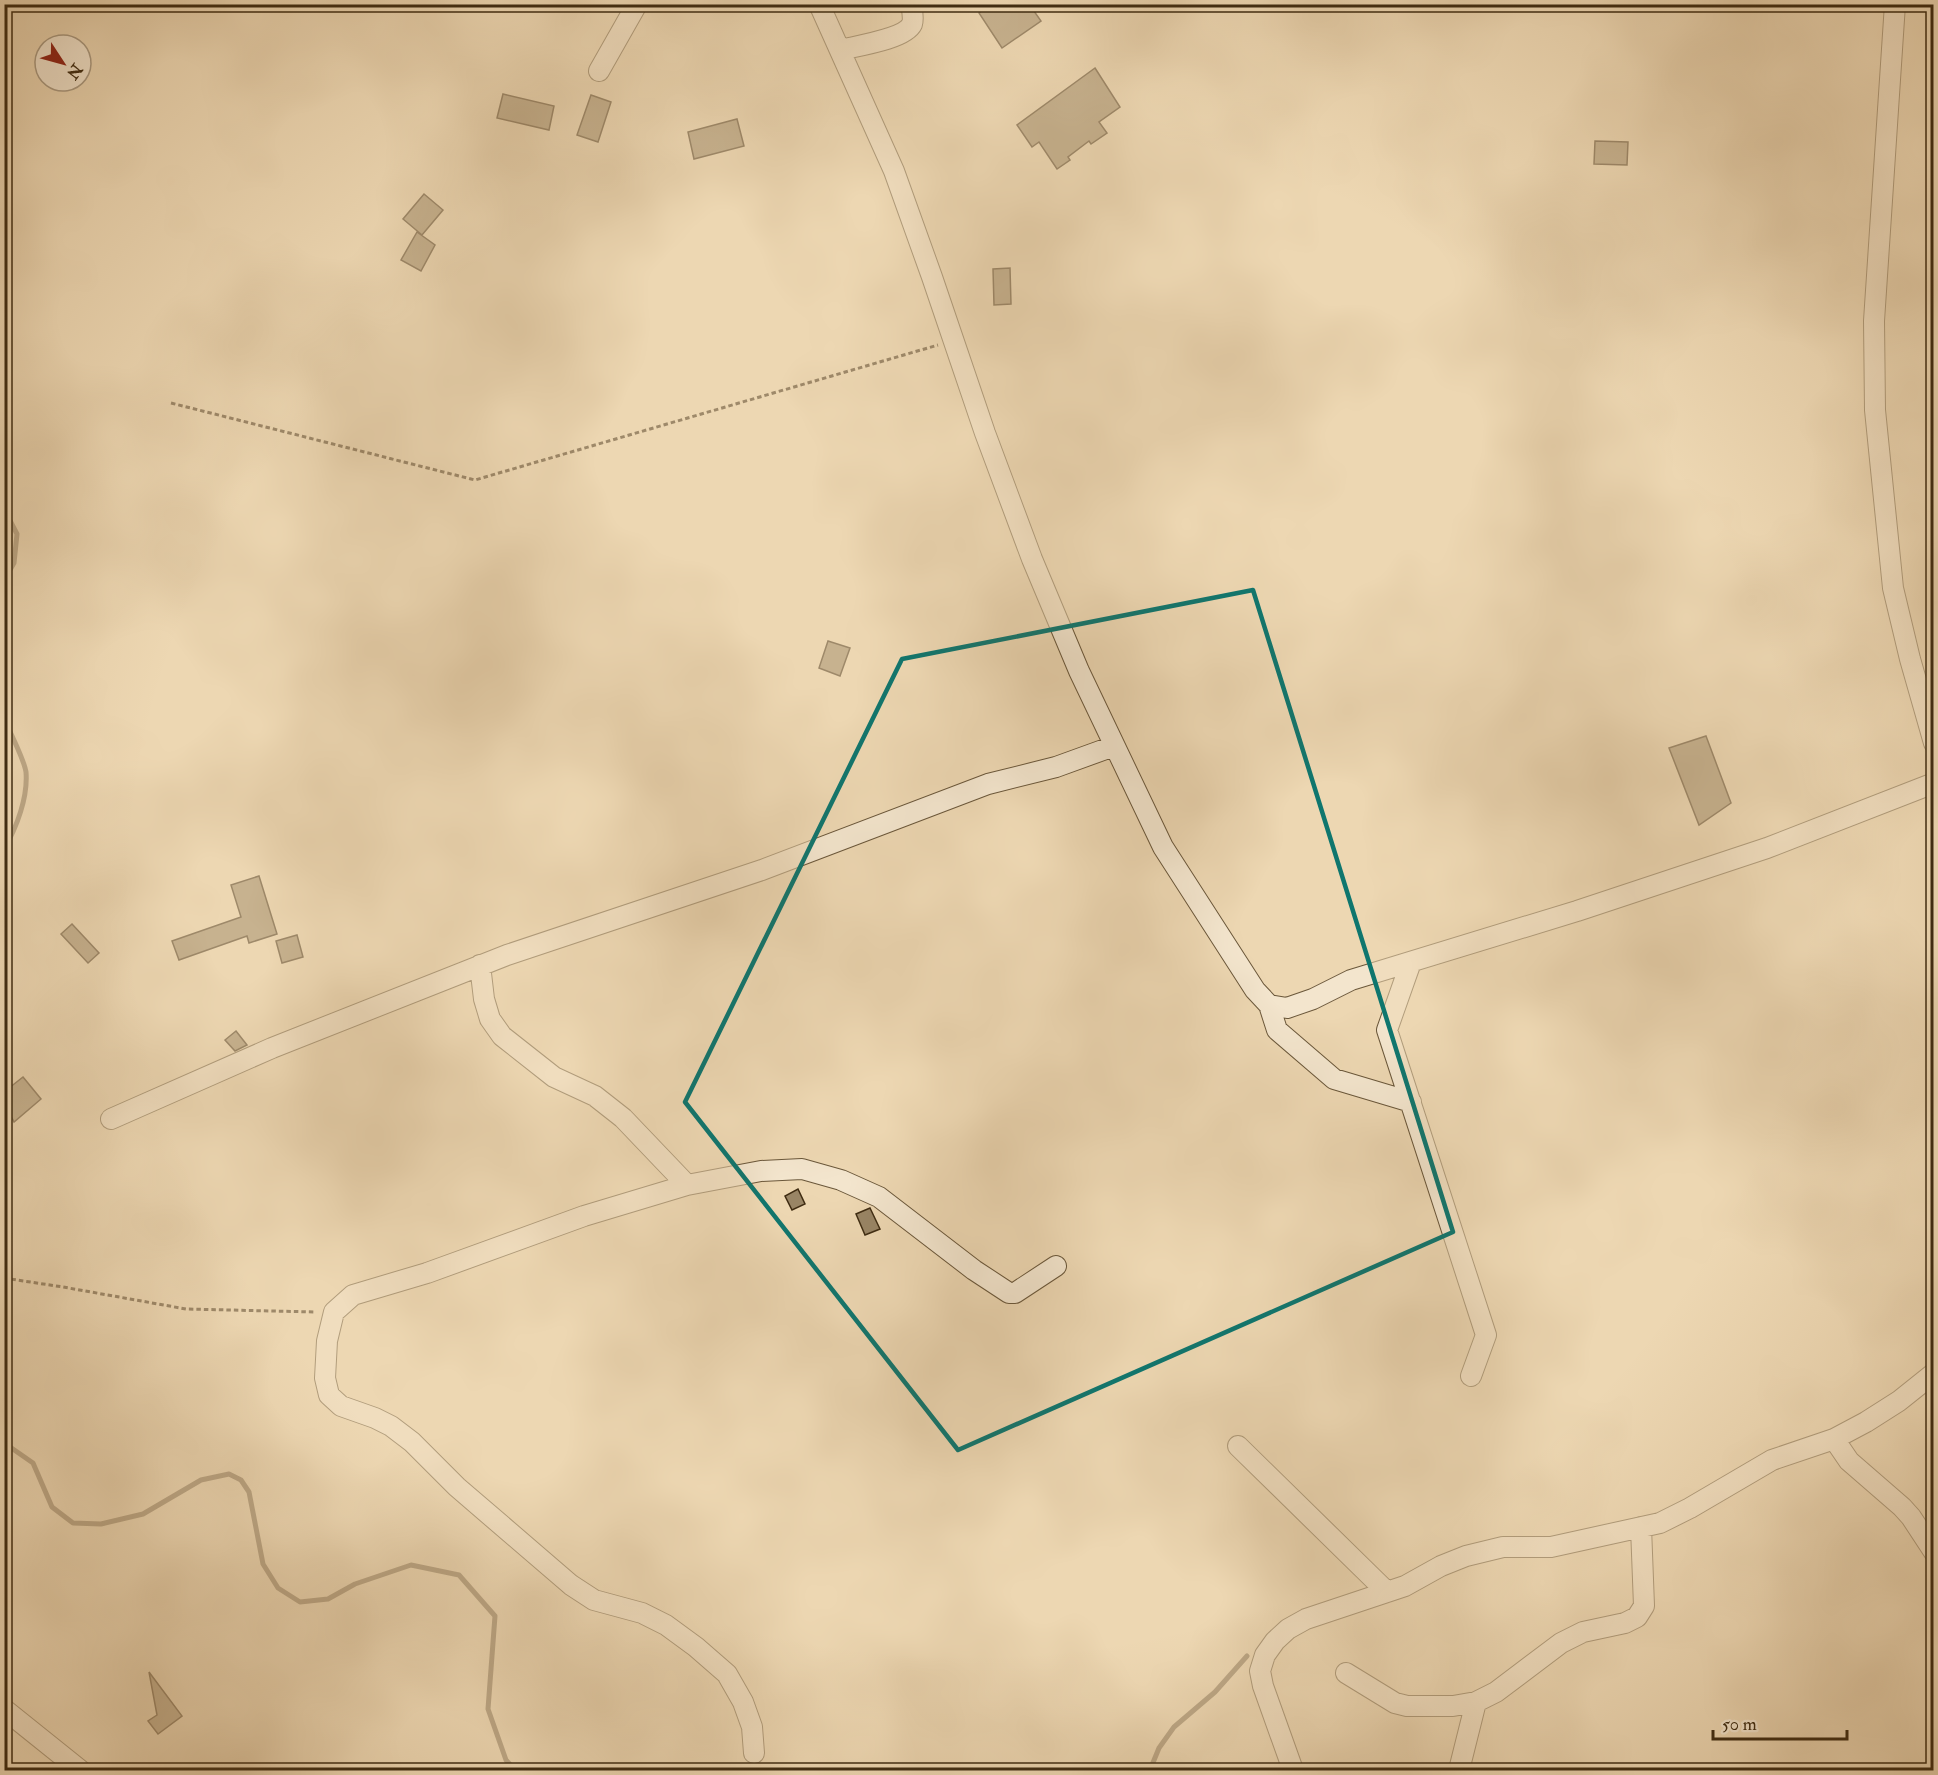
<svg xmlns="http://www.w3.org/2000/svg" width="1938" height="1775" viewBox="0 0 1938 1775" font-family="'IM FELL Double Pica',serif">
<rect width="100%" height="100%" fill="#edd7b2"/>
<filter id="stains"><feTurbulence type="fractalNoise" baseFrequency=".00333" numOctaves="4"/><feColorMatrix values="0 0 0 0 .2 0 0 0 0 .09 0 0 0 0 .02 0 0 0 .5 -.17"/></filter>
<radialGradient id="worn" r=".72"><stop offset=".6" stop-color="#630" stop-opacity="0"/><stop offset="1" stop-color="#630" stop-opacity=".3"/></radialGradient>
<g fill="none" stroke-linecap="round" stroke-linejoin="round">
<path stroke="#847052" stroke-width="5" d="M4 509 17 534 14 563 4 580
M4 719C10 732 24 759 26 772 28 797 17 827 4 849
M4 1446 10 1447 33 1463 52 1507 73 1523 101 1524 143 1514 201 1480 229 1474 241 1480 249 1492 263 1564 278 1588 300 1602 328 1599 355 1584 411 1565 459 1575 495 1616 488 1709 506 1760 515 1770
M1150 1770 1159 1748 1174 1727 1215 1692 1247 1656"/>
</g>
<path fill="#998565" stroke="#3f2c12" stroke-width="1.5" d="M991 4H1029L1041 21 1002 48 979 13Z
M1095 68 1120 107 1099 122 1107 133 1091 144 1089 141 1068 157 1070 160 1057 169 1039 142 1032 147 1017 125Z
M503 94 554 106 549 130 497 118Z
M591 95 611 102 598 142 577 135Z
M737 119 744 146 694 159 688 132Z
M1595 141 1628 142 1627 165 1594 164Z
M424 194 443 210 422 235 403 219Z
M417 232 435 245 421 271 401 260Z
M1010 268 1011 304 994 305 993 269Z
M828 641 850 648 840 676 819 668Z
M1706 736 1731 803 1699 825 1669 748Z
M259 876 277 934 249 943 247 936 179 960 172 941 241 917 231 885Z
M72 924 99 953 88 963 61 934Z
M297 935 303 957 282 963 276 941Z
M236 1031 247 1045 235 1051 225 1040Z
M23 1077 41 1099 14 1122 12 1118 4 1124V1092Z
M798 1189 805 1204 792 1210 785 1196Z
M870 1208 880 1229 865 1235 856 1214Z
M149 1672 182 1716 158 1734 148 1721 157 1715Z"/>
<g fill="none" stroke-linecap="round" stroke-linejoin="round">
<defs>
<path id="minor" d="M819 4 894 171 932 277 985 433 1032 559 1079 671 1163 847 1255 990 1269 1005 1287 1008 1313 999 1351 980 1577 911 1767 848 1934 783
M1895 4 1874 321 1875 410 1893 588 1910 659 1934 743
M840 50C856 46 905 39 912 24 914 18 912 10 911 4
M599 71 637 4
M1411 962 1387 1030 1486 1335 1471 1376
M480 965 484 999 490 1019 502 1036 554 1077 595 1096 623 1118 687 1185
M1269 1005 1277 1030 1334 1079 1411 1102
M111 1119 272 1048 507 955 762 870 988 784 1056 767 1114 746
M1834 1439 1849 1461 1902 1507 1911 1517 1934 1552
M1238 1446 1387 1592
M1346 1673 1395 1703 1407 1706H1453L1476 1702 1496 1692 1561 1643 1583 1632 1625 1623 1637 1617 1644 1606 1641 1527
M4 1709 80 1770
M754 1753 752 1727 743 1702 727 1674 696 1647 666 1625 642 1613 594 1600 571 1585 457 1487 412 1442 391 1426 375 1418 341 1406 329 1395 325 1378 327 1341 334 1312 353 1295 427 1273 584 1216 687 1185 761 1171 802 1169 841 1180 879 1197 974 1270 1009 1293H1015L1056 1266
M1293 1770 1263 1686 1260 1671 1265 1655 1275 1641 1288 1629 1306 1619 1405 1586 1441 1566 1466 1556 1503 1547H1551L1660 1523 1690 1508 1772 1460 1834 1439 1866 1422 1899 1401 1934 1373
M1459 1770 1476 1702"/>
</defs>
<use href="#minor" stroke="#6a573a" stroke-width="22"/>
<path stroke="#3f2c12" stroke-width="3" stroke-dasharray="4.5 3" stroke-linecap="butt" d="M171 403 475 480 938 345
M4 1278 63 1287 186 1309 315 1312"/>
<use href="#minor" stroke="#f3e5cd" stroke-width="20"/>
</g>
<path d="M0 0H1938V1775H0ZM1253 590 1453 1232 958 1450 685 1102 902 659Z" fill="#edd7b2" fill-opacity=".55" fill-rule="evenodd"/>
<path fill="none" stroke="#0f766e" stroke-width="4.5" stroke-linejoin="round" d="M1253 590 1453 1232 958 1450 685 1102 902 659Z"/>
<rect width="1938" height="1775" fill="none" stroke="#edd7b2" stroke-width="24"/>
<rect x="6" y="6" width="1926" height="1763" fill="none" stroke="#3f2c12" stroke-width="3"/>
<rect x="12" y="12" width="1914" height="1751" fill="none" stroke="#3f2c12" stroke-width="1.5"/>
<g transform="translate(63 63) rotate(126)"><circle r="28" fill="#f3e5cd" stroke="#ab9b82" stroke-width="1.5"/>
<path d="M0-4.5L10 22L0 15L-10 22Z" fill="#8f2418"/>
<text y="-9" font-size="16" font-weight="bold" text-anchor="middle" fill="#3f2c12">N</text>
</g>
<path d="M1713 1730v9h134v-9" fill="none" stroke="#3f2c12" stroke-width="3"/>
<text x="1722" y="1730" font-size="18" fill="#3f2c12" stroke="#f3e5cd" stroke-width="4.5" paint-order="stroke">50 m</text>
<rect width="100%" height="100%" filter="url(#stains)"/>
<rect width="100%" height="100%" fill="url(#worn)"/>
</svg>
